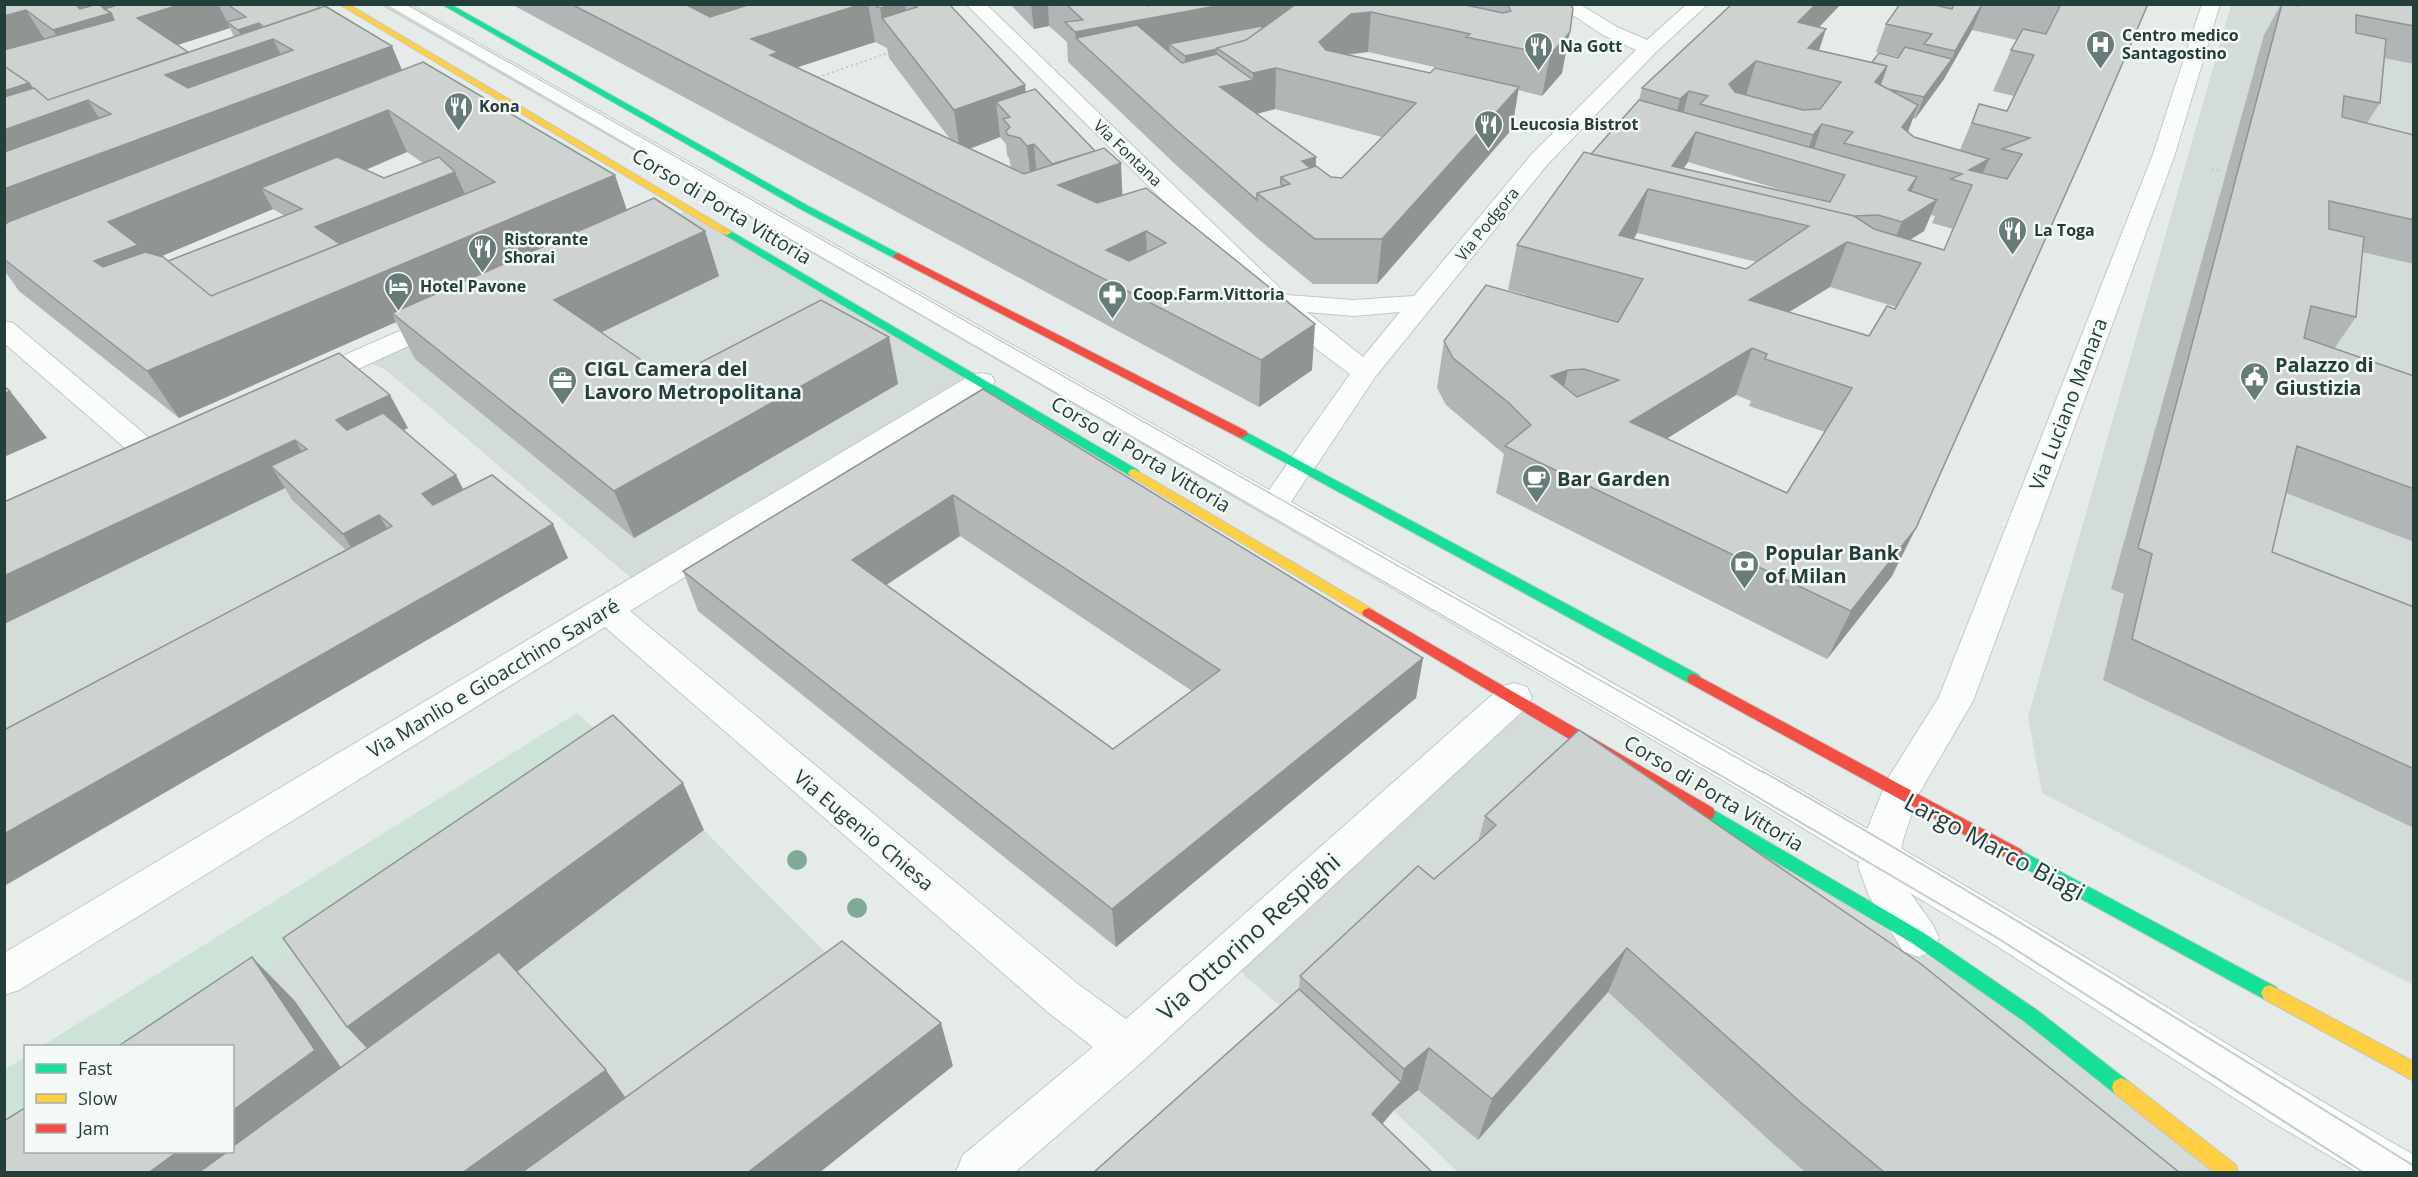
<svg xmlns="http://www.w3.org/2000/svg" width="2418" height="1177" viewBox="0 0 2418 1177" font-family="'Open Sans',sans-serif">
<rect width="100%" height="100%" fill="#e5ebe9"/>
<path fill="#d3dcd9" d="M2384 4 2413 10V985L2042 793 2028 717 2231 5Z
M689 210 981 378 637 583 386 370 361 359Z
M357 385 408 428 355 452 473 509 508 508 568 558 5 886 4 548Z
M1518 697 2033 1023 2221 1172H1458L1394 1111 1367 1142 1126 1172 1295 1019 1228 961Z
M577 713 704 830 858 985 819 1172H5V1070L25 1057 26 1152H232V1046H42Z"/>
<path fill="#cee3d8" d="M577 713 608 743 155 1046H42Z
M25 1057V1134L4 1148V1070Z"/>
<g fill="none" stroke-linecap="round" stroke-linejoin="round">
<defs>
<path id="lane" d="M386 4H409L1269 490 1291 459 1301 456 1311 459 1315 465 1291 502C1532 638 1773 772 2011 913 2146 993 2277 1077 2414 1155V1172H2357L2269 1120 1986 939 1752 797Z"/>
<path id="street" d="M966 4H986L1287 295 1353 300 1414 296 1531 155 1636 50 1603 35 1556 4H1579L1617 27 1647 40 1687 4H1708L1656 52 1547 165 1375 377 1312 472 1301 475 1290 472 1286 465 1350 374 1319 351 1271 308ZM1307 312 1353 316 1400 312 1363 357Z
M2202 4H2220L2174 157 1973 701 1918 795 1903 840 1898 866 1906 887 1933 925 1939 938 1933 951 1918 957 1903 951 1869 896 1858 866 1863 840 1887 780 1939 697 2152 157Z
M445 311 454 313 458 319 454 325 319 387 309 389 299 387 295 381 299 375Z
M4 321 13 323 160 447 165 454 160 461 150 463 140 461 4 343Z
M981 373 991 375 995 381 991 387 630 611 1079 985 1126 1019 1501 687 1514 683 1527 687 1532 697 1527 707 1143 1061 1015 1172H956L963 1155 1093 1047 1049 1013 605 627 19 990 4 995V953L971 375Z"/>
<path id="fast" d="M441 4H450L810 207 903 256 902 258H894L804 211Z
M727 229 1138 470 1140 473 1134 477 1130 476 723 234 722 232Z
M1242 430 1699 675 1701 679 1699 683H1689L1238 437 1236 434Z
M1707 806 1924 933 2037 1010 2128 1081 2130 1087 2128 1093 2121 1096 2114 1093 2025 1022 1912 943 1701 818 1699 813 1701 808Z
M2016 848 2276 987 2279 993 2276 999 2270 1001 2264 999 2010 860 2008 855 2010 850Z"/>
<path id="slow" d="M339 4H348L732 232 727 235 723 234Z
M1134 469 1374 610 1376 613 1374 616H1364L1130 476 1128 473 1130 470Z
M2270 985 2414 1062V1081L2264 999 2261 993 2264 987Z
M2121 1078 2128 1081 2236 1165 2238 1172H2214L2114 1093 2112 1087 2114 1081Z"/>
<path id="jam" d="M898 253 1246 431 1248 434 1242 438 1238 437 894 258 893 256Z
M1369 608 1713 808 1715 813 1713 818 1707 820 1701 818 1364 616 1362 613 1364 610Z
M1694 674 2022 850 2024 855 2022 860 2016 862 2010 860 1689 683 1687 679 1689 675Z"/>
</defs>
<use href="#lane" stroke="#c2c8c6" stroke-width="2"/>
<use href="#street" stroke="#c2c8c6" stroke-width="2"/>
<use href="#fast" stroke="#c1c8c6" stroke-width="2"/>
<use href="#slow" stroke="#c1c8c6" stroke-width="2"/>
<use href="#jam" stroke="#c1c8c6" stroke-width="2"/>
<path stroke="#c2cac9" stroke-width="2" stroke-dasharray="2 3" stroke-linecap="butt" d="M813 79 891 52
M2212 169 2222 171"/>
<use href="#lane" fill="#fbfcfc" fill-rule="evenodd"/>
<use href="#street" fill="#fbfcfc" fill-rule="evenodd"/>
<use href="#fast" fill="#16e098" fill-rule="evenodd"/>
<use href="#slow" fill="#ffcf43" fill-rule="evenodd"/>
<use href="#jam" fill="#f24e42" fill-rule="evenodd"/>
<path stroke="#c7ccca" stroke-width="1.5" d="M381 4 1716 773
M406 4 1764 773"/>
<path stroke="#c7ccca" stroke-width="2" d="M1713 771 1999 939 2363 1172
M1762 771C1983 897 2198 1031 2414 1166"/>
</g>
<g fill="#80aa97">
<circle cx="797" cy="860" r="10"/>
<circle cx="857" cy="908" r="10"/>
</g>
<path fill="#b1b5b5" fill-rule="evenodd" d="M4 4H315L402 70 627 210 705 231 719 276 601 332 669 379 889 337 898 384 634 538 415 359 396 322 179 418 19 291 4 270ZM230 28 234 37 188 52 177 45ZM407 152 423 163 384 178 366 170ZM273 209 285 216 168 261 161 256Z
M511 4H949L1025 92 1122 195 1312 370 1259 407ZM875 42 887 48 889 58 950 139 797 67ZM1000 137 1006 144 1007 155 1009 158 1011 167 970 149Z
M1010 4H1570L1562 73 1542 96 1518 90 1512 129 1377 284H1313L1256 237 1175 164 1068 62 1067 42 1049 26 1034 29ZM1368 52 1461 73V74L1430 73 1348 55ZM1275 109 1382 137 1342 178 1331 177 1316 166V157L1257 114Z
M1625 4H1663L1661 6Z
M1732 4H1841L1819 27V50L1872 62 1899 57 1876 52 1886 24 1900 4H2148L1892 576 1827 659 1496 493 1504 454 1446 405 1437 388 1444 341 1618 322V321L1508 290 1517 245 1591 154 1639 100 1642 88ZM1972 30 2017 40 2011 50 1993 91 2014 96 2007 111 1979 104 1960 150 1914 137 1908 132 1913 118 1915 119 1944 79ZM1688 162 1798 195 1683 168ZM1931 215 1935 216 1932 223 1953 229 1944 250 1910 240 1924 231ZM1637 233 1757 262 1746 269 1634 239ZM1830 287 1896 307 1869 336 1789 312ZM1736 395 1751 401 1749 406 1825 432 1787 493 1666 439Z
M2281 4H2414V64L2384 58 2380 103 2367 123 2414 135V264L2362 252 2356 317 2334 349 2414 376V542L2286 493 2272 552 2414 607V828L2103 680 2124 594 2111 589 2264 35Z
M339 353 408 428 403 430 463 489 568 558 4 886V730L346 550 292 500 285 488 4 624V502Z
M983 389 1423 658 1416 698 1116 947 698 611 683 571ZM960 536 1192 691 1113 749 886 585Z
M1485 816 2180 1173H1806L1770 1141 1608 992 1478 1140 1418 1090 1394 1110 1093 1173 1299 989 1300 976 1434 879 1478 842Z"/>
<path fill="#909493" d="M68 4H218L230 28 156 52 77 70 53 30Z
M670 4H772L679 35Z
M862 4H868L875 42 783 72 751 39Z
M893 4H905L911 41 882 18 887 48 880 8Z
M1031 4H1048L1049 26 1034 29Z
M1129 4H1299L1298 31 1169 44 1170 55 1076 38 1075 32Z
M1816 4H1841L1786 62 1798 22Z
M1983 4 1972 30 1944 79 1955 51Z
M26 10 51 49 4 62V16Z
M1371 12 1368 52 1348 54 1320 79 1319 42 1351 14Z
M259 23 267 40 273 39 293 79 188 116 181 103 118 126 111 114 88 100 114 143 4 184V130L13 127 4 114V76L13 88 29 83 49 114 56 112 53 106 195 57 199 64 247 47 238 30Z
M1826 29 1813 69 1808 48Z
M1570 32 1562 73 1542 96 1550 55Z
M392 46 409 87 4 245V189Z
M1217 49V60L1185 66V56Z
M1952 59 1944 79 1915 119 1924 97Z
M1756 61 1744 102 1731 113 1729 84Z
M1887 66 1872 107 1875 82Z
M1276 68 1275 109 1252 115 1253 73Z
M1253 80 1252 115 1220 87Z
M1025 85 1029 126 996 102 1000 137 960 152 954 110Z
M1519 87 1512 129 1377 284 1382 239Z
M1689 91 1678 133 1670 141 1680 99Z
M1918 105 1902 147V127Z
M388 110 407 152 289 202 261 188 273 209 148 262 125 306 94 261 108 222Z
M1822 124 1809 165 1804 163 1813 135Z
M1696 132 1688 162 1671 187 1672 166Z
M1034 144 1037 180 1031 182 1027 146Z
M1316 157 1315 173 1302 161Z
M1989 159 1970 202 1972 185 1969 170Z
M1121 163 1123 207 1062 229 1056 169Z
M455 172 465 194 327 250 315 227Z
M615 175 630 219 392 313 396 322 179 418 147 371Z
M1917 177 1905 208 1895 221 1908 190Z
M1648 189 1637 233 1614 271 1619 235Z
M1937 200 1924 231 1889 253 1902 222Z
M705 231 719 276 573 346 554 300Z
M1146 231 1148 276 1106 250Z
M1847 242 1830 287 1733 346 1749 300Z
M1315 324 1312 370 1259 407 1261 360Z
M889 337 898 384 634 538 614 491Z
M1752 348 1736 395 1617 470 1630 422Z
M1568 370 1557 416 1551 376Z
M10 391 47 438 4 457V394Z
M390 395 408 428 355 453 336 420Z
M295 440 315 474 271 466 285 488 4 624V576Z
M456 475 473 509 440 528 422 494Z
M953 495 960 536 862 601 852 560Z
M379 515 399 549 363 567 343 534Z
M553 524 568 558 4 886V834Z
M1916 528 1892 576 1827 659 1851 611Z
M1423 658 1416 698 1116 947 1112 909Z
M683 783 704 830 387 1070 347 1027Z
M1627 948 1608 992 1478 1140 1492 1099Z
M252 957 295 1001 358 1092 252 1173H148L177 1152H232V1111Z
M941 1023 953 1066 819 1173H747Z
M1429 1048 1418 1090 1394 1110 1367 1142 1372 1114 1401 1082 1404 1069Z
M606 1070 635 1111 551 1173H462Z"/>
<path fill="#ced3d2" stroke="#909493" stroke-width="1.5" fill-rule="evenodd" d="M4 4H75L80 9 98 4 111 13 53 30 26 10 4 16Z
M121 4H182L137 18 188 52 48 100 34 88H32L29 83 4 66V50L114 20 111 13 104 9Z
M227 4H315L320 8 264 27 259 23 238 30 227 22 246 17Z
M571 4H685L710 17 751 4H862L751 39 778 52 770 55 1024 174 1104 148 1121 163 1058 185 1097 203 1146 188 1315 324 1261 360ZM1146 231 1166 243 1129 261 1106 250Z
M872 4H893L880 8Z
M911 4H949L1025 85 954 110 882 18 917 7Z
M1066 4H1145L1147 6 1155 4H1227L1075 32 1065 22 1083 20Z
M1296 4H1461L1503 13 1511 11 1507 4H1570L1573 8 1570 32 1550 55 1466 37 1470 34 1371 12 1351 14 1319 42 1326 50 1430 73 1435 68 1519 87 1382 239H1315L1257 193 1290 184 1281 177 1316 166 1331 177 1342 178 1416 103 1276 68 1253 73 1217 48 1246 40Z
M1732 4H1816L1798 22 1826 29 1808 48 1887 66 1875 82 1918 105 1902 127 1914 137 1989 159 1969 170 2007 179 2022 154 2002 149 2030 138 1972 123 1979 104 2007 111 2034 55 2011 50 2023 29 2046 34 2060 6 2054 4H2148L2083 155 1916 528 1851 611 1505 446 1531 425 1509 403 1453 358 1444 341 1486 285 1618 322 1643 279 1517 245 1584 152 1854 216 1874 229 1944 250 1972 185 1951 179 1962 174 1844 143 1853 132 1822 124 1813 135 1700 104 1708 96 1689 91 1680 99 1642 88ZM1756 61 1841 82 1820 109 1803 110 1735 92 1729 84ZM1648 189 1809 226 1746 269 1619 235ZM1847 242 1921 263 1895 309 1887 306 1869 336 1749 300ZM1752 348 1767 354 1765 359 1852 388 1787 493 1630 422ZM1584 369 1619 380 1577 397 1551 376 1568 370Z
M1900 4H1931L1952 9 1954 4H1982L1955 51 1924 44 1932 34 1886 24Z
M2282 4H2293L2298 6V4H2414V26L2356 15V33L2386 39 2380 103 2344 96 2342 117 2414 135V220L2329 201V229L2364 237 2356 317 2311 306 2304 338 2414 376V489L2297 446 2272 552 2414 607V769L2132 639 2152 554 2138 548Z
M325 6 392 46 4 189V152L111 114 88 100 4 130V97L34 88 48 100ZM273 39 293 50 188 88 165 75Z
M1137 25 1182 63 1217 54 1253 80 1220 87 1316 157 1302 161 1310 168 1281 177V184L1284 186 1257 193V200L1174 128 1076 38Z
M1261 26 1263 28 1246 40 1217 48V49L1185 56 1169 44Z
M1905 47 1952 59 1924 97 1888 89 1880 85 1887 66 1872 62 1879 53 1898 58Z
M423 62 615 175 147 371 4 259V226L8 222ZM388 110 495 182 211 296 163 257 145 252 103 267 94 261 138 245 108 222Z
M4 66 29 83 4 91Z
M1035 89 1095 151 1052 164 1034 144 1027 146 1020 138 1008 135 1006 131 1010 127 1003 119 1010 117 996 102Z
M1639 100 1917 177 1908 190 1937 200 1902 222 1878 215 1854 216 1591 154ZM1696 132 1845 175 1830 202 1672 166Z
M337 157 384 178 439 157 455 172 315 227 340 244 211 296 168 261 302 209 261 188Z
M654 198 705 231 554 300 669 379 821 300 889 337 614 491 392 313Z
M339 353 390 395 336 420 347 430 383 413 456 475 422 494 433 505 492 475 553 524 4 834V730L392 526 379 515 343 534 271 466 307 449 295 440 4 576V502Z
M4 386 10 391 4 394Z
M983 389 1423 658 1112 909 683 571ZM953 495 1220 670 1113 749 852 560Z
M613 715 683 783 347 1027 283 938Z
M1579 730 1921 964 2180 1173H1885L1799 1101 1627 948 1492 1099 1429 1048 1404 1069 1300 976 1418 866 1434 879 1483 837 1496 825 1485 816Z
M842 941 941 1023 747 1173H521Z
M499 952 606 1070 462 1173H198L227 1152H232V1147Z
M252 957 315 1050 232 1111V1047H117Z
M1299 989 1401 1082 1372 1114 1433 1173H1093Z
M26 1107V1152H177L148 1173H4V1121Z"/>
<defs>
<symbol id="hospital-pin" viewBox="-11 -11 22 30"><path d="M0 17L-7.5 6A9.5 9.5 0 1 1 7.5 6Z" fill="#677b78" stroke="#f4f9f7"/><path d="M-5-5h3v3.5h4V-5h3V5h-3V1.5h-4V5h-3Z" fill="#fff"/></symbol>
<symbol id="restaurant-pin" viewBox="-11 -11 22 30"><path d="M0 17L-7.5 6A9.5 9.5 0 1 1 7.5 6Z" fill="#677b78" stroke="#f4f9f7"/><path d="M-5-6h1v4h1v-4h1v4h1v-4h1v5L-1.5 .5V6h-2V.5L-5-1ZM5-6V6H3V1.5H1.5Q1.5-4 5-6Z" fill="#fff"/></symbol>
<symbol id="hotel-pin" viewBox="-11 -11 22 30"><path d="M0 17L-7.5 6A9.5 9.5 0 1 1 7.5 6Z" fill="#677b78" stroke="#f4f9f7"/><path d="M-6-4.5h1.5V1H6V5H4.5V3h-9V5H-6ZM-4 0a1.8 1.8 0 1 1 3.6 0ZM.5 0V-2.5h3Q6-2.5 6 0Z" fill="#fff"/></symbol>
<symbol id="pharmacy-pin" viewBox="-11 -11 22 30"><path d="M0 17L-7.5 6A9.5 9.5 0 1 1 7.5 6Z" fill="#677b78" stroke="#f4f9f7"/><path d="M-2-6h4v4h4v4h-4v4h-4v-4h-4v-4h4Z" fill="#fff"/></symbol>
<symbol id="civic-pin" viewBox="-11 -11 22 30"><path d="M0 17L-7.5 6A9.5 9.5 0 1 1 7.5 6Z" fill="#677b78" stroke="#f4f9f7"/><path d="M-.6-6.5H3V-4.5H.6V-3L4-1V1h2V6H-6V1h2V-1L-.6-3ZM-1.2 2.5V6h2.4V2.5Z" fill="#fff"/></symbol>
<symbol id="office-pin" viewBox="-11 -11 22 30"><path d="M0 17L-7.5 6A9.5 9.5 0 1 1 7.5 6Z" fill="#677b78" stroke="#f4f9f7"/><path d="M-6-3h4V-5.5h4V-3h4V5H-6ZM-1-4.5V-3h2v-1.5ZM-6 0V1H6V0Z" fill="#fff"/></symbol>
<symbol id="cafe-pin" viewBox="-11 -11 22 30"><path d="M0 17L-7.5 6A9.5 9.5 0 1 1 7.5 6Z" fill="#677b78" stroke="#f4f9f7"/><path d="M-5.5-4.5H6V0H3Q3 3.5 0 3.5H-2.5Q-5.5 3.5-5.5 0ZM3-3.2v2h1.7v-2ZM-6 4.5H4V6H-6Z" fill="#fff"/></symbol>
<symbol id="bank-pin" viewBox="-11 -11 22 30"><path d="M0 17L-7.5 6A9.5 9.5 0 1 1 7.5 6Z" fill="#677b78" stroke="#f4f9f7"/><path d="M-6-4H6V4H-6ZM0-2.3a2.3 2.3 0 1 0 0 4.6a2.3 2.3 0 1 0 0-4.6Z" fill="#fff"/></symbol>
</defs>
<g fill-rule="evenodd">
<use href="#hospital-pin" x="2084" y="28" width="33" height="45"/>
<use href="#restaurant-pin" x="1522" y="30" width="33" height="45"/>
<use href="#restaurant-pin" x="442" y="90" width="33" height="45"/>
<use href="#restaurant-pin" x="1472" y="108" width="33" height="45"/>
<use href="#restaurant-pin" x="1996" y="214" width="33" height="45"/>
<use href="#restaurant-pin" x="466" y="232" width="33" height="45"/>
<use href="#hotel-pin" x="382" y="270" width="33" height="45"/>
<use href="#pharmacy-pin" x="1096" y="278" width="33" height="45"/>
<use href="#civic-pin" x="2238" y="360" width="33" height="45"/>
<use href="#office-pin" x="546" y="364" width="33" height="45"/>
<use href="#cafe-pin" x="1520" y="462" width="33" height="45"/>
<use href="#bank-pin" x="1728" y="548" width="33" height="45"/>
</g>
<g text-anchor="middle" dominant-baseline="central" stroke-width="5" stroke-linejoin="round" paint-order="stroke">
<g font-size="16" font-weight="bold" fill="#233e3b" stroke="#f4f9f7" text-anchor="start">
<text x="2122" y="35">Centro medico<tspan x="2122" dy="18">Santagostino</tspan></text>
<text x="1560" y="46">Na Gott</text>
<text x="479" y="106">Kona</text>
<text x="1510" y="124">Leucosia Bistrot</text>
<text x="2034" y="230">La Toga</text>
<text x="504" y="239">Ristorante<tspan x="504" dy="18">Shorai</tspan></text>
<text x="420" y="286">Hotel Pavone</text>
<text x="1133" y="294">Coop.Farm.Vittoria</text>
</g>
<g font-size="16" fill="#233e3b" stroke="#f4f9f7">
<text transform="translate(1128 153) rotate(44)">Via Fontana</text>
<text transform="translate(1487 224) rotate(-51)">Via Podgora</text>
</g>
<g font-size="20" fill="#233e3b" stroke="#f4f9f7">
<text transform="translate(722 206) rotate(31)">Corso di Porta Vittoria</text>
<text transform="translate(2068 404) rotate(-69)">Via Luciano Manara</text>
<text transform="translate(1141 454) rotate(31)">Corso di Porta Vittoria</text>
<text transform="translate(493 678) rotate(-31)">Via Manlio e Gioacchino Savaré</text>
<text transform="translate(1714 793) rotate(31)">Corso di Porta Vittoria</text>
<text transform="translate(864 830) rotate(40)">Via Eugenio Chiesa</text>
</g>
<g font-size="20" font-weight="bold" fill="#233e3b" stroke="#f4f9f7" text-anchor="start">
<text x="2275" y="364">Palazzo di<tspan x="2275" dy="23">Giustizia</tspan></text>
<text x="584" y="368">CIGL Camera del<tspan x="584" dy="23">Lavoro Metropolitana</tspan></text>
<text x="1557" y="478">Bar Garden</text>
<text x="1765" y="552">Popular Bank<tspan x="1765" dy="23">of Milan</tspan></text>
</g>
<g font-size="24" fill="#233e3b" stroke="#f4f9f7">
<text transform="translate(1995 846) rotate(28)">Largo Marco Biagi</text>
<text transform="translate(1248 936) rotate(-42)">Via Ottorino Respighi</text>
</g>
</g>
<rect width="2418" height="1177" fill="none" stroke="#233e3b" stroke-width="12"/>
<rect x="24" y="1045" width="210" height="108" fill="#f4f9f7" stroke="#a0aeac" stroke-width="1.5"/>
<rect x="36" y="1064" width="30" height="9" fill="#16e098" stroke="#a0aeac" stroke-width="1.5"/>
<text x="78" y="1075" font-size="18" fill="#233e3b">Fast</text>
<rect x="36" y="1094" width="30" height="9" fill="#ffcf43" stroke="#a0aeac" stroke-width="1.5"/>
<text x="78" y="1105" font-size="18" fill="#233e3b">Slow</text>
<rect x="36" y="1124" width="30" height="9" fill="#f24e42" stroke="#a0aeac" stroke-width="1.5"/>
<text x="78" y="1135" font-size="18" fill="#233e3b">Jam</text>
</svg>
